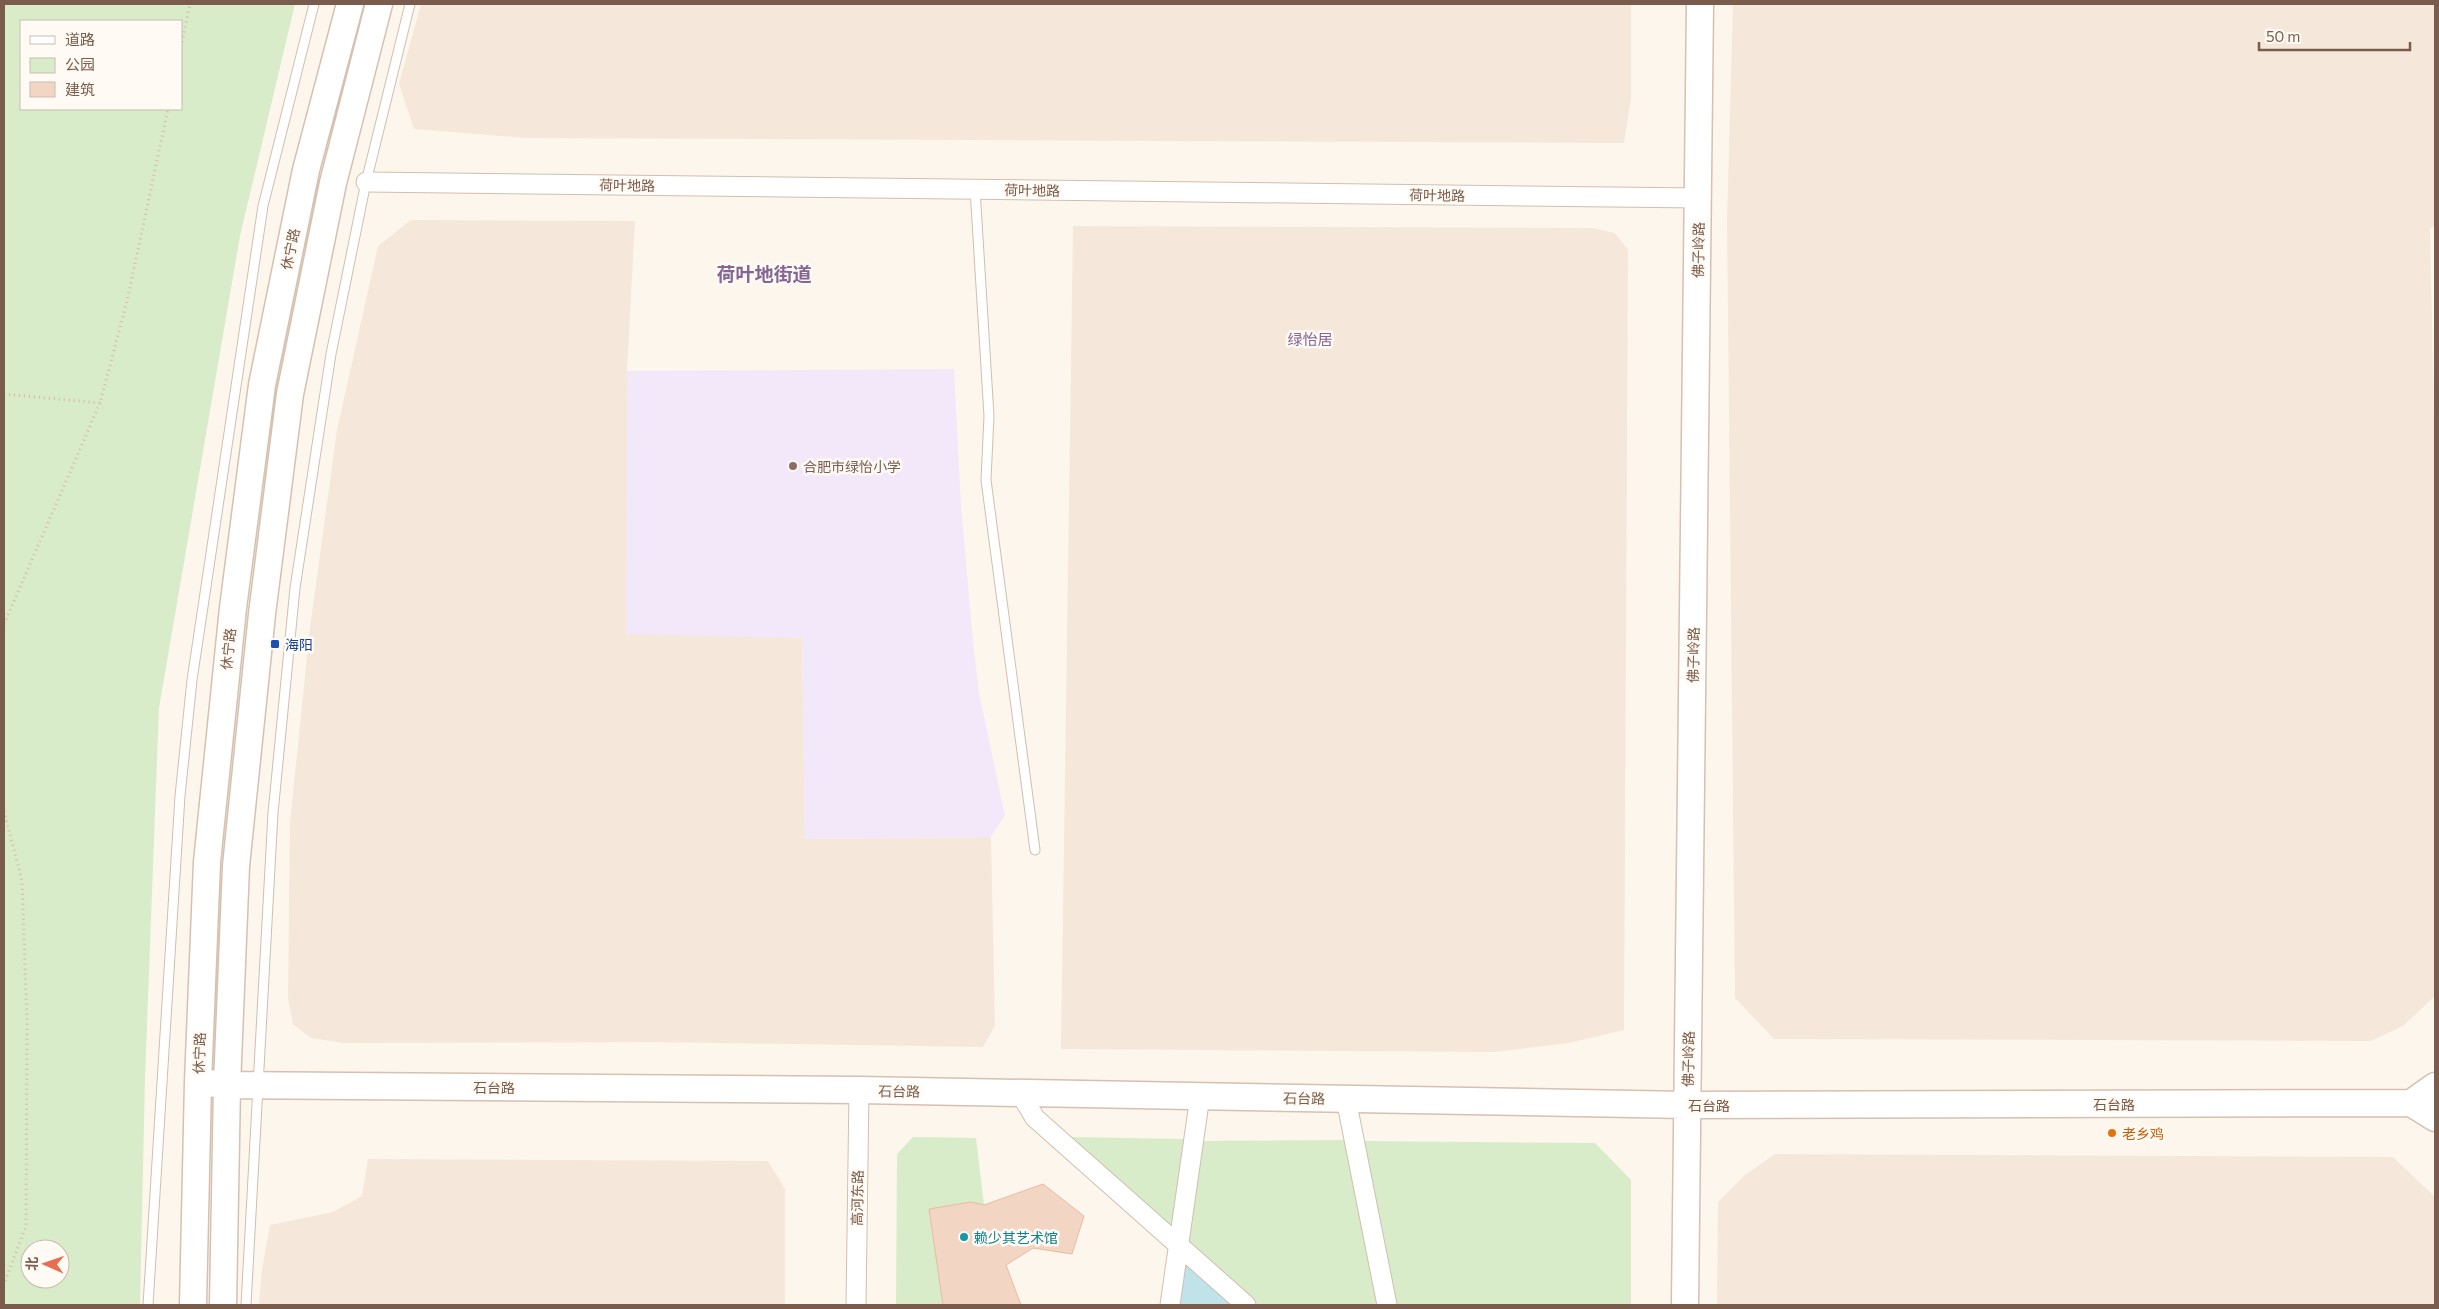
<svg xmlns="http://www.w3.org/2000/svg" width="2439" height="1309" viewBox="0 0 2439 1309" font-family="Commissioner,'Noto Sans SC',sans-serif">
<rect width="100%" height="100%" fill="#fdf6ec"/>
<path fill="#f5e8da" d="M421 4H1631V99L1624 143 526 138 414 129 399 84Z
M1733 4H2435V227L2430 228 2435 462V996L2403 1026 2371 1041 1774 1039 1735 998 1727 220Z
M411 220 635 221 627 371 802 638 805 839 991 837 995 1026 983 1047 656 1042 344 1043 311 1038 293 1024 288 998 290 822 310 628 337 430 378 246Z
M1073 226 1592 228 1615 233 1628 250 1624 1030 1569 1043 1495 1052 1061 1049Z
M1775 1154 2393 1157 2435 1197V1305H1717L1718 1202 1745 1175Z
M368 1159 768 1161 785 1189V1305H259L262 1269 270 1225 333 1212 362 1196Z"/>
<path fill="#f3e8fa" d="M954 369 961 506 973 642 979 693 1005 815 991 837 805 839 802 638 626 634 627 371Z"/>
<path fill="#d8ecc9" fill-rule="evenodd" d="M4 4H295L240 236 159 708 145 1078 140 1305H4ZM21 21H181V109H21ZM30 1249H60V1279H30Z
M913 1137 976 1138 984 1205 971 1202 929 1209 943 1305H896L897 1154Z
M1067 1137 1186 1139 1171 1230Z
M1347 1140 1379 1305H1251L1184 1245 1201 1141Z
M1361 1141 1595 1143 1631 1180V1305H1395Z"/>
<path fill="#bfe3e8" stroke="#a5d3da" d="M1182 1252 1241 1305H1175Z"/>
<path fill="#f3d5c3" stroke="#e6bba3" d="M1043 1184 1084 1216 1072 1254 1033 1248 1006 1265 1021 1305H943L929 1209 971 1202 984 1205Z"/>
<g fill="none" stroke-linecap="round" stroke-linejoin="round">
<defs>
<path id="lane" d="M975 189 989 416 986 480 1035 850
M148 1305 180 796 192 680 263 206 314 4
M246 1305 273 813 295 588 331 354 366 182 410 4"/>
<path id="street" d="M366 182 1699 198
M1020 1093 1035 1118 1246 1305
M1346 1099 1387 1305
M856 1305 859 1090
M1170 1305 1200 1096"/>
<path id="secondary" d="M198 1082 227 1085 859 1090 1687 1105 2411 1103
M2435 1086 2411 1103 2435 1118
M193 1305 198 1082 207 862 233 608 262 385 306 170 350 4
M223 1305 227 1085 236 866 262 614 290 394 333 183 379 4
M1685 1305 1700 4"/>
</defs>
<use href="#lane" stroke="#d1beb0" stroke-width="11"/>
<use href="#street" stroke="#d1beb0" stroke-width="21"/>
<use href="#secondary" stroke="#d6c0b0" stroke-width="29"/>
<path stroke="#d9b8a5" stroke-width="3" stroke-dasharray="1 4" stroke-linecap="butt" d="M181 47 190 4
M4 394 100 403 127 301 168 109
M4 624 100 403
M4 811 22 881 27 1023 26 1226 4 1284"/>
<use href="#lane" stroke="#fff" stroke-width="9"/>
<use href="#street" stroke="#fff" stroke-width="19"/>
<use href="#secondary" stroke="#fff" stroke-width="26"/>
</g>
<circle fill="#8d6e63" stroke="#fffaf3" stroke-width="2" cx="793" cy="466" r="5"/>
<rect fill="#1a4fb4" stroke="#fffaf3" stroke-width="2" x="270" y="639" width="10" height="10" rx="2.5"/>
<circle fill="#e8710a" stroke="#fffaf3" stroke-width="2" cx="2112" cy="1133" r="5"/>
<circle fill="#0f9aa8" stroke="#fffaf3" stroke-width="2" cx="964" cy="1237" r="5"/>
<g text-anchor="middle" dominant-baseline="central" stroke-width="5" stroke-linejoin="round" paint-order="stroke">
<g font-size="14" fill="#7a5c4d" stroke="#fffaf3">
<text transform="translate(627 185) rotate(1)">荷叶地路</text>
<text transform="translate(1032 190) rotate(1)">荷叶地路</text>
<text transform="translate(1437 195) rotate(1)">荷叶地路</text>
<text transform="translate(290 249) rotate(-78)">休宁路</text>
<text transform="translate(1698 250) rotate(-89)">佛子岭路</text>
<text transform="translate(228 649) rotate(-84)">休宁路</text>
<text transform="translate(1693 655) rotate(-89)">佛子岭路</text>
<text transform="translate(199 1053) rotate(-88)">休宁路</text>
<text transform="translate(1688 1059) rotate(-89)">佛子岭路</text>
<text x="494" y="1087">石台路</text>
<text transform="translate(899 1091) rotate(1)">石台路</text>
<text transform="translate(1304 1098) rotate(1)">石台路</text>
<text x="2114" y="1104">石台路</text>
<text x="1709" y="1105">石台路</text>
<text transform="translate(857 1198) rotate(-89)">高河东路</text>
</g>
<g font-size="14" fill="#785e54" stroke="#fffaf3" text-anchor="start">
<text x="803" y="466">合肥市绿怡小学</text>
</g>
<g font-size="14" fill="#164399" stroke="#fffaf3" text-anchor="start">
<text x="285" y="644">海阳</text>
</g>
<g font-size="14" fill="#c56008" stroke="#fffaf3" text-anchor="start">
<text x="2122" y="1133">老乡鸡</text>
</g>
<g font-size="14" fill="#0d838f" stroke="#fffaf3" text-anchor="start">
<text x="974" y="1237">赖少其艺术馆</text>
</g>
<g font-size="15" fill="#846695" stroke="#fffaf3">
<text x="1310" y="339">绿怡居</text>
</g>
<g font-size="19" font-weight="bold" fill="#846695" stroke="#fffaf3">
<text x="764" y="273">荷叶地街道</text>
</g>
</g>
<rect width="2439" height="1309" fill="none" stroke="#7a5c4d" stroke-width="10"/>
<rect x="20" y="20" width="162" height="90" fill="#fffaf3" stroke="#cabbb1"/>
<rect x="30" y="36" width="25" height="8" fill="#ffffff" stroke="#cabbb1"/>
<text x="65" y="45" font-size="15" fill="#7a5c4d">道路</text>
<rect x="30" y="58" width="25" height="15" fill="#d8ecc9" stroke="#cabbb1"/>
<text x="65" y="70" font-size="15" fill="#7a5c4d">公园</text>
<rect x="30" y="82" width="25" height="15" fill="#f3d5c3" stroke="#cabbb1"/>
<text x="65" y="95" font-size="15" fill="#7a5c4d">建筑</text>
<g transform="translate(45 1264) rotate(272)"><circle r="24" fill="#fffaf3" stroke="#cabbb1"/>
<path d="M0-4L9 19L0 12L-9 19Z" fill="#e76f51"/>
<text y="-8" font-size="14" font-weight="bold" text-anchor="middle" fill="#7a5c4d">北</text>
</g>
<path d="M2259 42v8h151v-8" fill="none" stroke="#7a5c4d" stroke-width="2.5"/>
<text x="2266" y="42" font-size="15" fill="#7a5c4d" stroke="#fffaf3" stroke-width="4" paint-order="stroke">50 m</text>
</svg>
